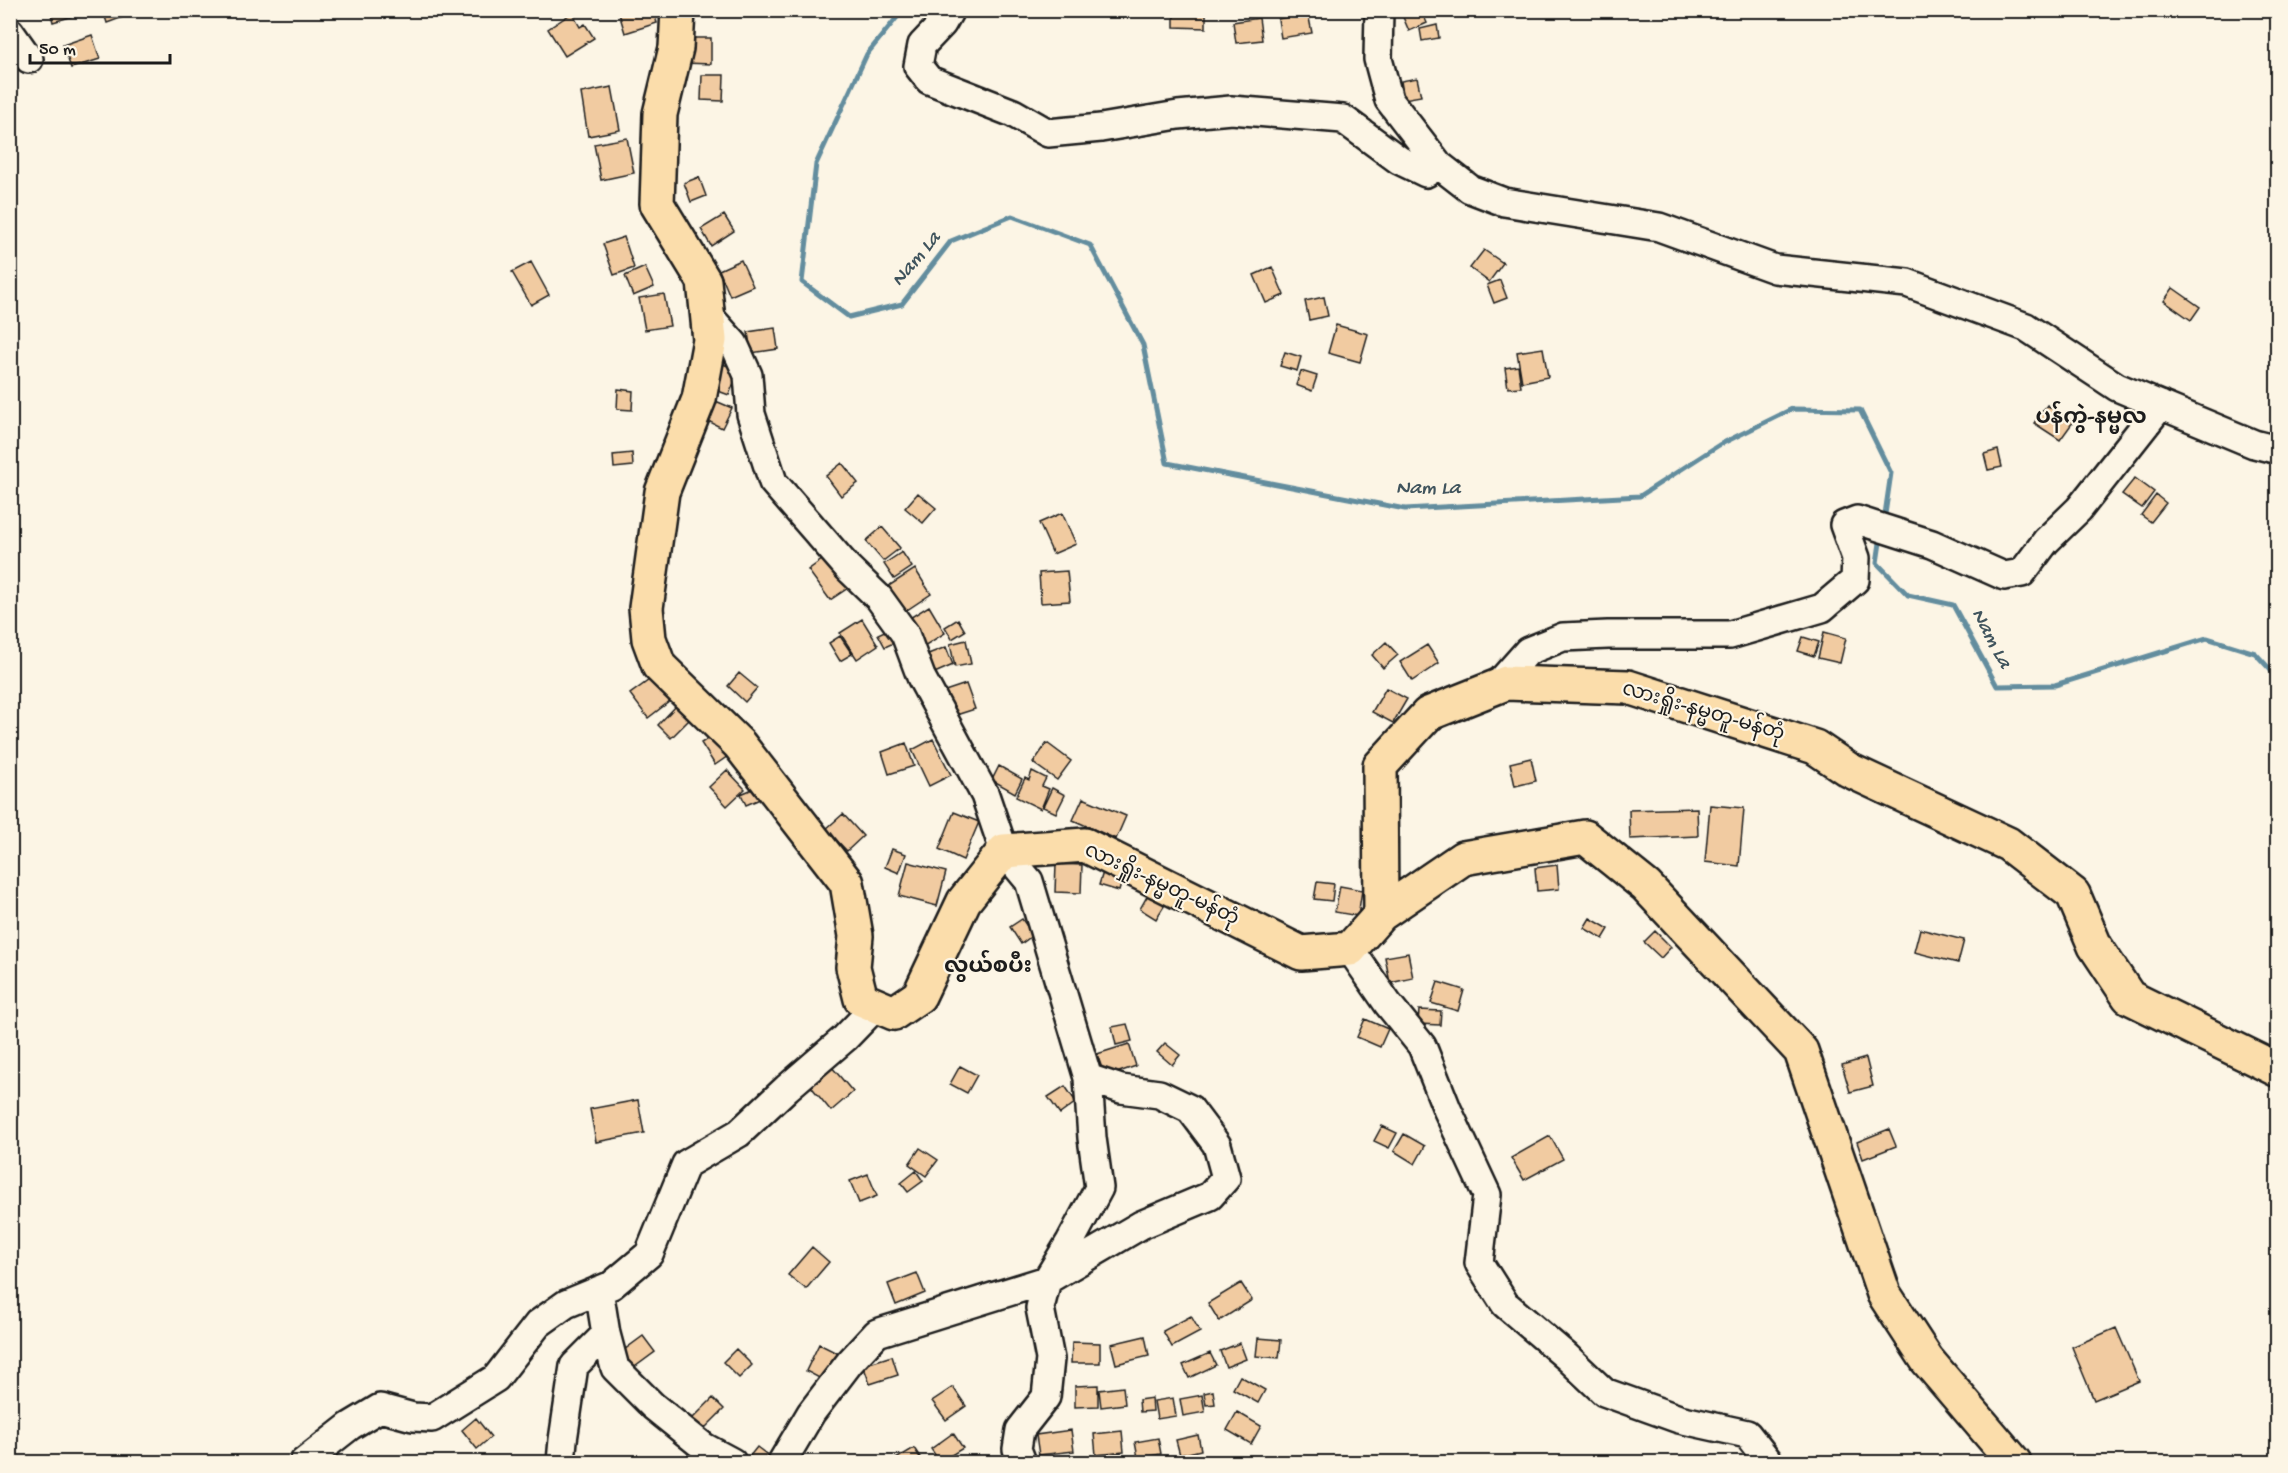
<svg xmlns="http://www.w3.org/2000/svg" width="2288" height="1473" viewBox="0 0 2288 1473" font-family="'Gochi Hand','Noto Sans Myanmar',sans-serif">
<rect width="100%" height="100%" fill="#fcf5e5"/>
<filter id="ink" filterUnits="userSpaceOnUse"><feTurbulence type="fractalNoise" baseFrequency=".0167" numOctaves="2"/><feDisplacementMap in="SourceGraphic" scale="12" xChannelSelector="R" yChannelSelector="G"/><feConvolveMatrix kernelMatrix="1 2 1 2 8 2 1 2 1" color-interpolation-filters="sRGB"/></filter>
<g filter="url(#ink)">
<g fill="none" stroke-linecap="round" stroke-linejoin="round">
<path stroke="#638d9e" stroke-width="5" d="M903 10 867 54 816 164 802 282 849 317 902 304 951 241 1012 216 1090 245 1143 345 1167 463 1405 509 1640 496 1719 445 1792 409 1860 410 1891 473 1884 521
M1881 536 1877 563 1908 595 1953 605 1997 686 2055 685 2207 638 2255 653 2278 678"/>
</g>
<path fill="#f1cba1" stroke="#1c1c1c" stroke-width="1.5" d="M50 10H79L80 14 53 22Z
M103 10H142L107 23Z
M618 10H653L657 23 625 33Z
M1174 10H1206V28L1174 27Z
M1400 10H1421L1427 23 1409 31Z
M572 13 580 27 585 24 594 38 565 56 548 29Z
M1308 13 1312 33 1281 38 1278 19Z
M1259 18 1262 40 1236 43 1233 22Z
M1437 25 1439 38 1422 41 1420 29Z
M92 35 100 59 71 68 63 45Z
M684 38H711V64L684 63Z
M702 75H724L723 101 701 100Z
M1417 78 1421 96 1404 99 1401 81Z
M612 87 620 130 588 136 581 93Z
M627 138 634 173 601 180 594 144Z
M699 177 706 196 691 202 684 183Z
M724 215 734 231 711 246 701 229Z
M624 237 634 268 614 275 603 244Z
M1484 250 1503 263 1489 282 1470 268Z
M741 260 753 286 730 296 719 270Z
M531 262 549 295 531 305 512 272Z
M645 267 654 287 633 296 625 276Z
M1272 267 1284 295 1266 303 1254 275Z
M1500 280 1507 298 1494 303 1487 285Z
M2173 288 2200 307 2191 320 2164 301Z
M664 294 670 326 645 330 639 298Z
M1324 297 1328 316 1309 320 1305 301Z
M1336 325 1368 334 1360 362 1328 353Z
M775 328 778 349 751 353 748 332Z
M1543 348 1548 377 1522 382 1517 352Z
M1285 352 1301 357 1297 371 1280 366Z
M720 363 739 370 729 395 710 388Z
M1518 366 1521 387 1508 388 1505 368Z
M1301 371 1317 376 1312 391 1296 385Z
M618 389 633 391 632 410 617 409Z
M711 399 732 408 722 428 702 418Z
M2047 405 2073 422 2060 440 2034 423Z
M1998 450 2002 467 1988 470 1984 454Z
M632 453 633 466 614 468 613 455Z
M842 463 858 483 841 496 826 476Z
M2135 478 2154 492 2142 508 2122 494Z
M918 493 936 508 923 523 905 508Z
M2156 495 2166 503 2151 522 2141 515Z
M1062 513 1076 544 1053 554 1039 523Z
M882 527 900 548 883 561 866 541Z
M902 552 912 567 894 579 884 564Z
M826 557 848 588 830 600 808 570Z
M915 569 931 594 904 612 887 587Z
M1067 571 1070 601 1041 603 1039 573Z
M929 606 945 633 924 646 908 619Z
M862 619 878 645 857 659 840 633Z
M958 619 965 631 952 639 945 627Z
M893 627 900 640 885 647 878 634Z
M1824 632 1846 638 1840 663 1818 658Z
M840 636 852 654 840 661 829 643Z
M1803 637 1819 642 1814 656 1798 651Z
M966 640 971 664 955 667 950 644Z
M1386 642 1398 655 1383 668 1372 655Z
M1427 645 1439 663 1412 681 1400 662Z
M946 647 953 665 930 675 923 656Z
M739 673 757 688 745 702 728 686Z
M652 678 670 701 648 718 630 694Z
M966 684 975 709 953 716 945 691Z
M1386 688 1407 699 1393 723 1372 712Z
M677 705 690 719 671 738 658 725Z
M715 734 728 756 715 765 701 743Z
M933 739 951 775 929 786 912 750Z
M906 743 914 766 889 774 882 752Z
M1047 743 1071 761 1057 780 1033 763Z
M1531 758 1536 781 1515 786 1510 763Z
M999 766 1022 779 1015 793 992 780Z
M727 770 745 789 727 806 709 787Z
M1032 771 1046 778 1042 786 1049 789 1041 809 1016 797 1025 778 1029 780Z
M755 788 760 799 746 805 741 794Z
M1052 788 1065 795 1056 813 1043 807Z
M1083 798 1126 816 1116 839 1073 820Z
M1710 805 1744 808 1739 866 1705 862Z
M1697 808 1698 836 1630 839 1629 810Z
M954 812 979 822 963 860 939 849Z
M843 814 863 836 847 851 826 829Z
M892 849 906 854 899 873 885 867Z
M908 862 946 872 937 906 899 896Z
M1056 864 1082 865 1081 893 1055 892Z
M1557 865 1559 889 1537 891 1535 868Z
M1103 872 1123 878 1119 891 1099 885Z
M1317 882 1334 884 1332 901 1314 899Z
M1340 886 1362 890 1358 916 1335 912Z
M1149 893 1166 903 1156 919 1140 909Z
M1590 918 1609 929 1603 939 1584 928Z
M1022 919 1033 935 1021 944 1010 927Z
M1920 929 1964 940 1958 963 1914 952Z
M1655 931 1671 947 1661 958 1644 942Z
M1408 953 1413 978 1390 983 1385 957Z
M1438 982 1464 990 1458 1011 1431 1003Z
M1419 1010 1441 1011 1440 1025 1418 1024Z
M1365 1019 1388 1029 1380 1047 1357 1037Z
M1127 1024 1132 1041 1116 1045 1112 1027Z
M1165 1043 1180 1055 1172 1065 1157 1052Z
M1129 1044 1136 1066 1105 1077 1097 1054Z
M1866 1058 1873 1086 1850 1092 1842 1065Z
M831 1066 853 1092 831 1111 809 1084Z
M960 1066 977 1075 967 1093 950 1084Z
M1065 1086 1076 1102 1060 1114 1048 1097Z
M638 1100 644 1133 596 1142 590 1109Z
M1382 1126 1397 1133 1389 1148 1374 1141Z
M1889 1129 1896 1146 1863 1159 1857 1142Z
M1404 1134 1425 1146 1415 1164 1394 1151Z
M1550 1136 1563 1159 1524 1180 1511 1158Z
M920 1148 938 1160 926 1176 909 1164Z
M916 1171 923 1181 908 1192 901 1183Z
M868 1174 877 1196 859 1203 850 1181Z
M812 1247 829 1262 806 1289 788 1275Z
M917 1273 925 1293 896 1305 888 1284Z
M1241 1283 1252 1300 1219 1321 1208 1303Z
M1191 1316 1200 1332 1172 1347 1163 1331Z
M2116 1328 2139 1381 2094 1400 2072 1347Z
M643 1336 655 1352 632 1369 620 1353Z
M1145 1336 1149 1356 1116 1364 1111 1344Z
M1258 1338 1281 1340 1279 1358 1256 1356Z
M1072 1342 1100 1343V1363H1071Z
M1240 1343 1246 1359 1226 1367 1220 1351Z
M819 1344 839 1354 825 1381 806 1371Z
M736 1349 752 1365 739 1378 723 1362Z
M1210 1353 1216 1365 1189 1378 1183 1365Z
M892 1356 898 1375 870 1384 863 1365Z
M1240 1376 1265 1390 1258 1403 1233 1389Z
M1098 1385V1406L1075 1407V1386Z
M953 1387 966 1406 946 1420 932 1401Z
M1123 1387 1125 1404 1101 1407 1099 1390Z
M1213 1391 1215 1404 1206 1405 1204 1393Z
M1202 1395 1205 1412 1183 1416 1180 1399Z
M713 1398 724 1409 700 1433 689 1422Z
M1152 1398 1153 1411 1140 1412 1139 1400Z
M1173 1398 1176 1416 1157 1419 1154 1401Z
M1237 1412 1261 1426 1251 1444 1227 1430Z
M476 1418 491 1437 477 1449 462 1430Z
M1071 1430 1074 1451 1039 1455 1036 1435Z
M1122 1431 1124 1452 1096 1455 1094 1434Z
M953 1433 963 1448 940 1462 931 1449Z
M1198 1435 1201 1450 1180 1455 1176 1440Z
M1158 1438 1161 1454 1138 1458 1135 1442Z
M757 1447 770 1457 766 1462H745Z
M914 1448 923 1462H891Z"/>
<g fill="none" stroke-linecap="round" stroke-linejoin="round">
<defs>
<path id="minor" d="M950 10 942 24 922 45 918 66 929 80 1013 113 1048 133 1101 128 1178 115 1231 110 1343 119 1399 160 1426 173 1439 165
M1379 10 1378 59 1389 100 1439 165 1470 189 1504 202 1659 227 1775 269 1907 283 2026 327 2117 387 2254 444 2278 450
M10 32 29 59
M708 315 734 344 748 375 751 414 773 482 848 568 879 598 905 634 921 677 985 795 1004 851 1029 881 1088 1078 1092 1138 1099 1188 1070 1242 1047 1280 1040 1308 1050 1359 1046 1397 1020 1430 1017 1449 1022 1462
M1496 687 1528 651 1563 637 1608 635H1730L1822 608 1855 580 1856 558 1844 525 1857 520 1932 544 2004 576 2022 573 2046 541 2079 509 2161 405
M1350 949 1388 1004 1422 1046 1447 1109 1487 1195 1479 1263 1505 1304 1567 1357 1604 1392 1679 1419 1747 1434 1769 1462
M599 1290 606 1334 615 1368 653 1406 704 1447 732 1462
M304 1462 350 1426 380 1408 413 1417 432 1418 496 1378 538 1324 566 1304 612 1285 649 1254 686 1164 739 1133 787 1088 845 1038 876 1006
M561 1462 563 1440 574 1366 606 1334
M782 1462 811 1413 850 1362 877 1333 1047 1280 1141 1225 1210 1196 1226 1178 1217 1145 1190 1109 1159 1094 1121 1089 1088 1078"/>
<path id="major" d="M678 10 676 48 660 114 657 204 704 281 710 340 699 399 662 492 646 608 649 639 659 666 739 744 847 883 856 936 853 967 861 999 894 1013 919 996 964 901 1004 851 1085 845 1301 953 1350 949 1381 914 1380 766 1428 714 1506 683 1628 687 1815 747 1849 770 2008 844 2073 894 2095 946 2129 997 2278 1070
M1381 914 1463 858 1585 837 1646 886 1801 1051 1884 1294 1927 1360 2014 1462"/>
</defs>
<use href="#minor" stroke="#1c1c1c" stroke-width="32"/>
<use href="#major" stroke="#1c1c1c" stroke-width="38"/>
<use href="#minor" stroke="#fcf5e5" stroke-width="27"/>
<use href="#major" stroke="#fbddab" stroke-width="33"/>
</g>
</g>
<g text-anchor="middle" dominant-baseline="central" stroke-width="4.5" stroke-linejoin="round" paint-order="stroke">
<g font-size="20" fill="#1c1c1c" stroke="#fcf5e5">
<text transform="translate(1703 713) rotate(16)">လားရှိုး-နမ္မတူ-မန်တုံ</text>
<text transform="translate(1161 886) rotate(25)">လားရှိုး-နမ္မတူ-မန်တုံ</text>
</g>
<g font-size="21" font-style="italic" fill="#40545d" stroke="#fcf5e5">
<text transform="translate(917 260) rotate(-50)">Nam La</text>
<text x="1428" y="489">Nam La</text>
<text transform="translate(1990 639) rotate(62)">Nam La</text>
</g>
<g font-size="22" font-weight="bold" fill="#1c1c1c" stroke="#fcf5e5">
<text x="2091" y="419">ပန်ကွဲ-နမ္မလ</text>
<text x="988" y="968">လွယ်စပီး</text>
</g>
</g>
<rect width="2288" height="1473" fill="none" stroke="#fcf5e5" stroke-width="36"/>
<rect x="18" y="18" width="2252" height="1437" fill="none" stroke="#1c1c1c" stroke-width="2" filter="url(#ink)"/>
<path d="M30 54v9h140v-9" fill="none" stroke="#1c1c1c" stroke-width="3"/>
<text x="39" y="54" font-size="18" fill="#1c1c1c" stroke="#fcf5e5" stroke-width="4.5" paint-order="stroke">50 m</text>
</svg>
